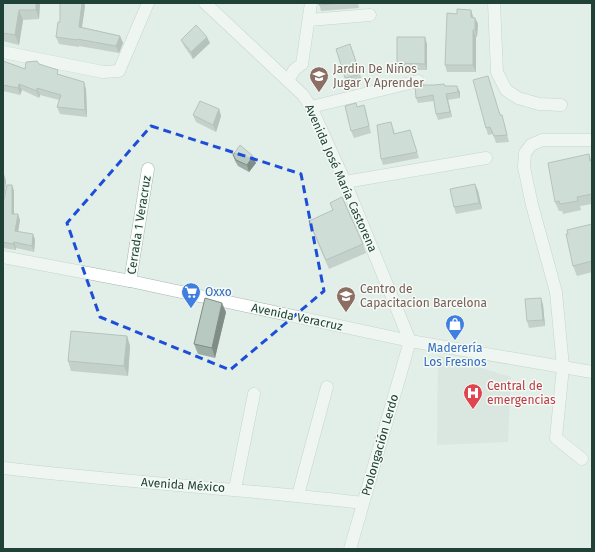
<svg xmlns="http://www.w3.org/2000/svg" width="595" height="552" viewBox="0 0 595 552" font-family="'Fira Sans',sans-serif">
<rect width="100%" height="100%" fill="#e2eee8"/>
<path fill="#d0ded7" d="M438 355 511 377 508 442 437 445Z"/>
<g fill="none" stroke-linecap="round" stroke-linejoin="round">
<defs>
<path id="minor" d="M494 3 497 72 506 90 518 98 539 104 561 105
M309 20 370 15
M3 52 103 72 119 71 148 3
M288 81 294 70 302 64 311 3
M311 107 418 81
M345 182 486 158
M130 281 148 169
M582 459 556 438 563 367 556 292 532 205 524 167 525 153 531 145 542 140H592
M3 468C123 482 243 489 363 503
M235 489 254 394
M298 495 327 387
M350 549 410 341"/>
<path id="tertiary" d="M205 3 303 95 311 107 345 182 410 341
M3 257 130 281 410 341 592 372"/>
</defs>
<use href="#minor" stroke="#a4b7af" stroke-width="13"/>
<use href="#tertiary" stroke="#a4b7af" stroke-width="13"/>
<use href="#minor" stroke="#fff" stroke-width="12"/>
<use href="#tertiary" stroke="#fff" stroke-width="12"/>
</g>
<path fill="#9dada6" d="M3 3H40L39 19 23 20 19 45 3 41Z
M60 3H84L85 6 82 27 120 36 123 43 119 53 79 46V47L59 44 56 37 60 22Z
M319 3H358L359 8 321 11Z
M471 10 473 17 475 18 478 24 477 37H476V72H447L445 65 457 14Z
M181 40 210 43 193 59 184 46Z
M427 44V70H399L397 63Z
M353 51 362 80 347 85 345 78Z
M3 59 4 61 25 69 39 64 86 89 87 117 60 114 57 107 59 100 40 95 39 98 22 90 20 95 3 91Z
M488 76 500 115 504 122 509 142 496 143 493 134 488 135 486 128Z
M445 86 460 92V98L448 100 452 117 438 120 436 114 434 101 418 103 416 98Z
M364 105 366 112 371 133 354 138 351 131 358 107Z
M219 109 221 116 216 132 196 122 193 115Z
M393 128 395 134 410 130 419 158 383 165 381 159Z
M589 154 591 160H592V204L580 206 581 210 563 214 562 211H559L555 202Z
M233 155 256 163 249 172 238 166 235 161Z
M3 174 6 181 3 204 12 185 14 191V214L20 220 18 232 33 234 35 240 34 252 16 248V250L3 248Z
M475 184 478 191 482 209 456 214 454 207Z
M330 203 363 244 366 253 329 269 312 230 309 221 333 210Z
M592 224V272L577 276 573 266 568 234Z
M541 298 543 305 545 326 529 328 527 321Z
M226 312 215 358 198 354 194 344Z
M127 336 130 346 128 376 71 371 68 361Z"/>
<path fill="#808d87" d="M36 3H40L39 19 36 10Z
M82 3H84L85 6 81 33 79 27Z
M19 10 23 20 19 45 15 35Z
M471 10 473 17V24L471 17Z
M475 18 478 24 477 37 475 30Z
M473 30 476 37V72L473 65Z
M120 36 123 43 119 53 116 46Z
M207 37 210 43 193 59 191 52Z
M425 37 427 44V70L425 64Z
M84 82 86 89 87 117 85 110Z
M19 84 22 90 20 95 18 88Z
M457 86 460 92V98L458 92Z
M37 88 40 95 39 98 37 91Z
M446 94 448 100 452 117 450 112Z
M219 109 221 116 216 132 213 125Z
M253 156 256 163 249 172 247 165Z
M4 174 6 181 3 205V181Z
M475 184 478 191 482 209 479 203Z
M12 185 14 191V220L12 214Z
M18 214 20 220 17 237 15 231Z
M33 234 35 240 34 252 32 246Z
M14 242 16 248V250L13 244Z
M541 298 543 305 545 326 543 320Z
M222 303 226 312 215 358 212 348Z
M127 336 130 346 128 376 124 366Z"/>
<path fill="#b7c9c1" stroke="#808d87" d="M3 3H36V10H19L15 35 3 33Z
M60 3H82L79 27 120 36 116 46 77 39V40L56 37 58 22H60Z
M319 3H342L319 5Z
M457 9 471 10V17L475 18V30H473V65H445L447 13 457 14Z
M196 25 207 37 191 52 181 40Z
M397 37H425V64L397 63Z
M350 44 360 74 345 78 336 49Z
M3 61 25 69 26 62 37 61 39 64 58 70 57 74 84 82 85 110 57 107 61 95 37 88V91L19 84 18 88 3 85Z
M488 76 500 115H502L507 135 494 136 490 127 486 128 473 80Z
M444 84 445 86H457L458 92 446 94 450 112 436 114 433 95 416 98 415 85H434Z
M200 101 219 109 213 125 193 115Z
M356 103 357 107 364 105 369 126 351 131 345 106Z
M391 122 394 134 410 130 417 152 381 159 377 125Z
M240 145 253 156 247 165 236 160 233 155Z
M589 154 590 161 592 160V194L577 197 578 201 560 204 559 201 555 202 548 163Z
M475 184 479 203 454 207 450 189Z
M7 185H12V214H18L15 231 33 234 32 246 14 242 13 244 3 242V204Z
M342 197 363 244 326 260 309 221 333 210 330 203Z
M592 224V261L573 266 566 234H568L567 230Z
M205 298 222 303 212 348 194 344Z
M541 298 543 320 527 321 525 299Z
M71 331 127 336 124 366 68 361Z"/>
<path d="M0 0H595V552H0ZM151 126 301 174 324 291 230 370 100 317 67 223Z" fill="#e2eee8" fill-opacity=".55" fill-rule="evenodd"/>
<path fill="none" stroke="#1d4ed8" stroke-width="3" stroke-dasharray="8 5" stroke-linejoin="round" d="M151 126 301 174 324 291 230 370 100 317 67 223Z"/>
<defs>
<symbol id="school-pin" viewBox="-11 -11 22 30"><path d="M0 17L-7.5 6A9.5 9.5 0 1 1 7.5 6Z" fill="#8d6e63" stroke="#f4faf6"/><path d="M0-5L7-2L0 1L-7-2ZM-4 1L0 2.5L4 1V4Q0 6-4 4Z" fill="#fff"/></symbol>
<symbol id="supermarket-pin" viewBox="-11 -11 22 30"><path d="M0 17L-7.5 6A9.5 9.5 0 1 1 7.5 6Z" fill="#3f7fe0" stroke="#f4faf6"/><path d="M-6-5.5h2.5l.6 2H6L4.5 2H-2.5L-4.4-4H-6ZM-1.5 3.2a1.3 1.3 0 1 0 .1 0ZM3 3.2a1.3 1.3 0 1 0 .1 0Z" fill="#fff"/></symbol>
<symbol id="university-pin" viewBox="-11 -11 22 30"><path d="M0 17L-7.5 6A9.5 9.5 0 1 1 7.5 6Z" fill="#8d6e63" stroke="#f4faf6"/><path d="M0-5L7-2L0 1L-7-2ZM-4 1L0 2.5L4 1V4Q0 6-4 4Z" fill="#fff"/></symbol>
<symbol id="shop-pin" viewBox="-11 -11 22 30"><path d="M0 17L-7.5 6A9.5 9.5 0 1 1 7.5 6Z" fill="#3f7fe0" stroke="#f4faf6"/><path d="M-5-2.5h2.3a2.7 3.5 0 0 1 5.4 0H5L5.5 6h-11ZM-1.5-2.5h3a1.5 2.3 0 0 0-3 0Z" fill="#fff"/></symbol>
<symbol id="hospital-pin" viewBox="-11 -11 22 30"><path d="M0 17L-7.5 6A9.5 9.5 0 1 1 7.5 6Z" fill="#e0444e" stroke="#f4faf6"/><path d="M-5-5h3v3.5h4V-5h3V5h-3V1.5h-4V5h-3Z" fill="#fff"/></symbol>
</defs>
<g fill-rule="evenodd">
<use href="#school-pin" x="308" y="65" width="22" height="30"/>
<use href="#supermarket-pin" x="180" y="281" width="22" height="30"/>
<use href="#university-pin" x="335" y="285" width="22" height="30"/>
<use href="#shop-pin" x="444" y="313" width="22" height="30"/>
<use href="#hospital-pin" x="462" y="382" width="22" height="30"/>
</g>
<g text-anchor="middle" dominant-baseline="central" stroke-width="3" stroke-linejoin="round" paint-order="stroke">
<g font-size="12" fill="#785e54" stroke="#f4faf6" text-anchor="start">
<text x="333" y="69">Jardin De Niños<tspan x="333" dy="14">Jugar Y Aprender</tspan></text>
<text x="360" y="289">Centro de<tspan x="360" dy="14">Capacitacion Barcelona</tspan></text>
</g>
<g font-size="12" fill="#204137" stroke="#f4faf6">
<text transform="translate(341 178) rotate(66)">Avenida José María Castorena</text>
<text transform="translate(139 225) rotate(-81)">Cerrada 1 Veracruz</text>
<text transform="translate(297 317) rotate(12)">Avenida Veracruz</text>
<text transform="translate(380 445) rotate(-74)">Prolongación Lerdo</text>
<text transform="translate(183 485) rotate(4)">Avenida México</text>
</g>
<g font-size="12" fill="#366cbe" stroke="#f4faf6" text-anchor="start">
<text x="205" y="292">Oxxo</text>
<text x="455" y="348" text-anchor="middle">Maderería<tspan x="455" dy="14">Los Fresnos</tspan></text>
</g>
<g font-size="12" fill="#be3a42" stroke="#f4faf6" text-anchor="start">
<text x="487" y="386">Central de<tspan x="487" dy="14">emergencias</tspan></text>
</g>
</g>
<rect width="595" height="552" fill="none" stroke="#204137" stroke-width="8"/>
</svg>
